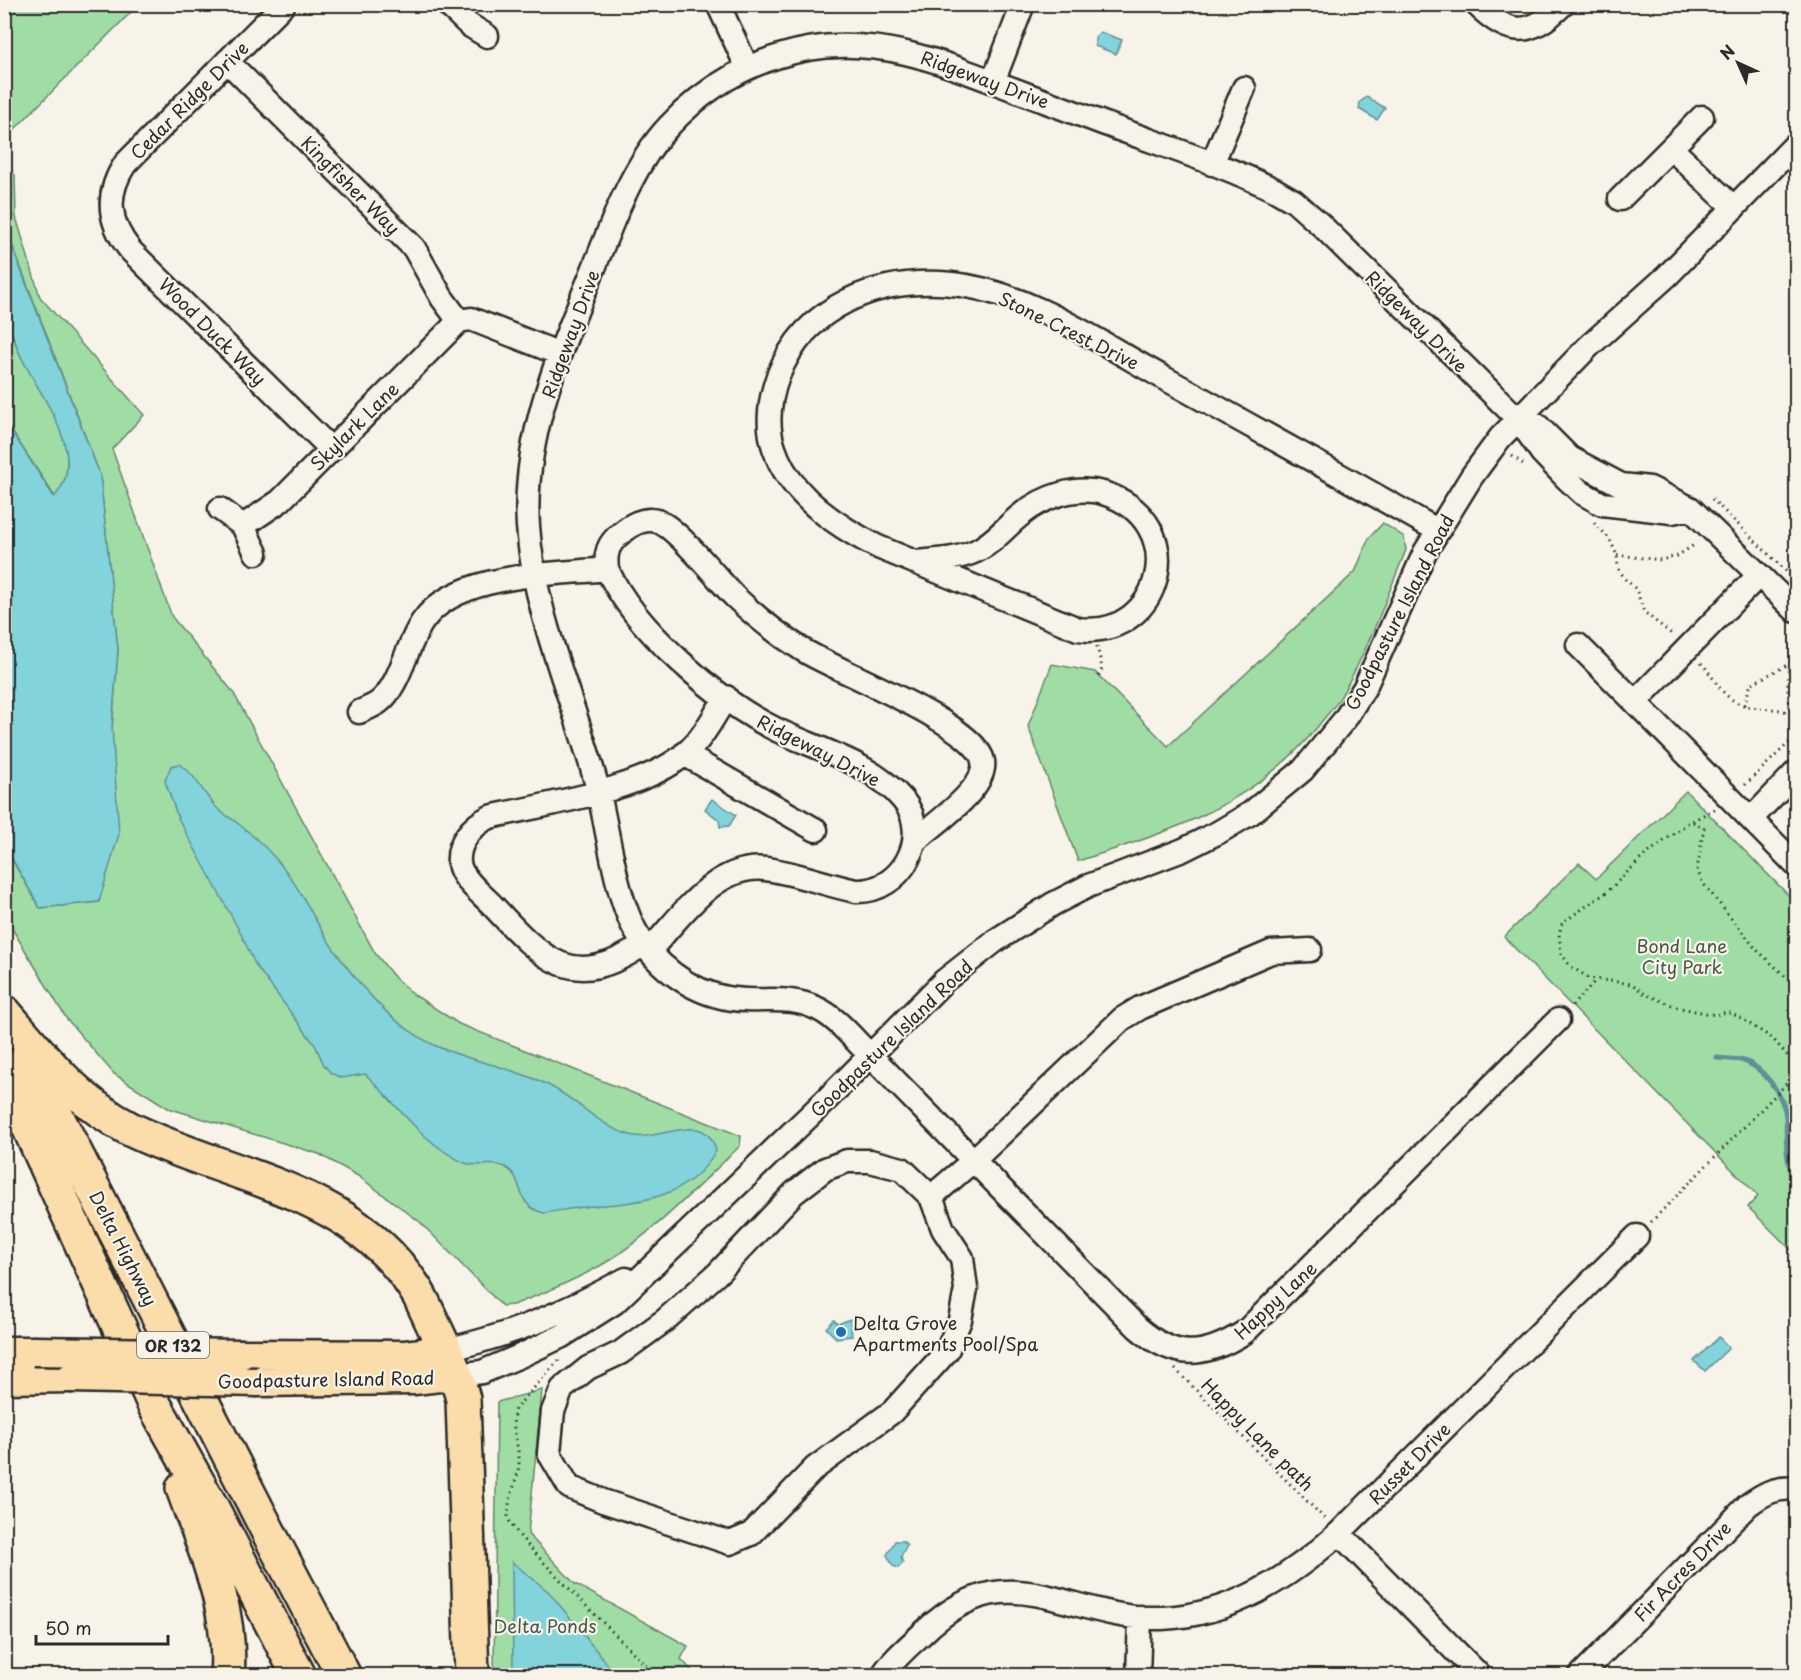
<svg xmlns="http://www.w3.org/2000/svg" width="1801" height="1680" viewBox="0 0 1801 1680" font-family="'Playpen Sans',sans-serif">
<rect width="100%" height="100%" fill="#f7f3e8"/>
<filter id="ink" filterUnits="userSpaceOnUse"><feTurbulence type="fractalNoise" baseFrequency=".0167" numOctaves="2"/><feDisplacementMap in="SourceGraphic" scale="12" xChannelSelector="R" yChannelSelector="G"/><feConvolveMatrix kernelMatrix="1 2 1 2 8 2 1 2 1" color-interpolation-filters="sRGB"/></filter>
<g filter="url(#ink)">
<path fill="#9fdda5" stroke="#658468" stroke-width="1.5" d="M5 4 138 5 5 139 4 5Z
M5 164 15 175 16 217 40 297 144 415 112 449 172 617 233 692 375 953 395 978 413 994 459 1024 741 1136 740 1146C697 1187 655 1232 605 1263 576 1280 544 1293 513 1305L502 1306 420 1222 358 1176 319 1154 168 1108 114 1074 66 1018 5 917 4 846 40 908 99 902 118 650 100 475 5 226Z
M4 303C9 319 12 337 19 352 38 393 91 453 55 497L5 421Z
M1383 523 1404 537 1406 550C1386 599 1368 650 1341 696 1336 706 1326 715 1319 725 1255 805 1172 831 1078 861L1028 726 1052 664 1095 672 1168 746 1355 572 1369 538Z
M1686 791 1796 903V1255L1748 1207 1758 1196 1504 937 1579 863 1596 879Z
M542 1390 528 1534 575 1584 688 1646 681 1659 696 1675 494 1676 497 1402Z"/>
<path fill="#82d3dc" stroke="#5f9095" stroke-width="1.5" d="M1100 32 1122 40 1116 54 1095 46V37Z
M1367 97 1385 108 1377 120 1359 109 1360 102Z
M4 226 100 475 118 650 112 726 119 834 99 902 40 908 5 846V421L54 497C93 456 35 390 19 352 13 337 7 318 5 303 1 279 4 251 4 226Z
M179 764C196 774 203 794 217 808 222 813 229 817 235 821 252 834 268 849 281 865 301 888 312 917 329 942 356 982 390 1024 434 1045 470 1062 510 1066 546 1084 576 1098 598 1126 630 1135 657 1144 706 1106 716 1151 692 1194 648 1202 604 1205 584 1206 564 1210 544 1213 512 1205 527 1179 505 1167 494 1161 477 1168 465 1163 425 1146 396 1103 365 1074L341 1078 331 1073 324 1065 315 1045 256 966 239 930 178 818 165 781 171 766Z
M712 799 736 815 729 826 720 827 719 820 705 809Z
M850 1319 852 1336 836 1338 826 1328 834 1320 838 1324Z
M1719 1337 1729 1348 1705 1371 1694 1361Z
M895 1541H903L907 1545 901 1557 903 1563 898 1568 893 1566 887 1555Z
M512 1562 549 1592 616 1675H513Z"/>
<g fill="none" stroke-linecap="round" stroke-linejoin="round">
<path stroke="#5f9095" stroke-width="5" d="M1717 1058C1725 1059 1733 1059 1741 1060 1763 1066 1784 1095 1786 1117 1787 1140 1784 1161 1796 1181"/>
<defs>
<path id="minor" d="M284 4 125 164C105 195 108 223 131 251L331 449
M447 4 469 25 487 36
M718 4 747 67
M1476 4C1509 37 1531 37 1563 4
M227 61 414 248 442 298 459 321
M993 82 1023 4
M1671 148 1734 208
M1212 164 1244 88
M1620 199 1702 117
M459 321 471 319 560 354
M1528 423 1537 425 1570 458 1621 485 1650 488 1690 508 1759 575 1635 702 1796 865
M220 509 243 526 256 553
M243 526 280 501 459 321
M914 562C936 560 956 560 976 551 995 542 1006 526 1022 514 1043 497 1076 485 1103 493 1194 521 1162 641 1078 629L878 547C836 526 789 495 774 448 766 425 770 398 778 376 806 304 879 277 952 284 1026 291 1102 344 1166 379 1257 429 1347 479 1437 530
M607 569C605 553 608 544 620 534 631 525 643 517 657 521 676 526 719 581 735 597 756 617 779 635 803 650 838 672 976 724 983 761 988 788 934 824 915 841
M1759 575 1796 611
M1578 645 1635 702
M359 712C366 709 374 706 379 702 400 686 407 643 423 621 457 572 552 575 607 569 634 629 719 702 777 730 819 750 872 763 903 800 933 836 901 893 856 891 826 885 796 873 766 869 715 863 680 918 649 951
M684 754 816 830
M1751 819 1796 772
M644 944C573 993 543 960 493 906 483 895 461 879 459 863 457 843 472 825 490 817 545 804 644 790 686 753 703 738 714 716 726 697
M1558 1020 1245 1332C1204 1358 1175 1360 1138 1328L870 1055C854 1040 837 1017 816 1008 793 997 770 1001 746 1000 703 999 665 975 641 940 615 902 609 831 597 786 574 699 534 617 528 526 522 436 561 349 594 268 613 220 633 164 669 126 706 86 754 59 808 49 876 37 937 60 999 84 1033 97 1066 109 1100 122 1158 144 1219 163 1275 190L1294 201 1322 226 1518 419 1542 453 1566 478 1582 493 1602 504 1672 512 1690 508
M931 1197 902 1169 870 1161H847L825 1169 794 1193 717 1274 664 1321 620 1353 588 1368 562 1389 553 1411 549 1453 569 1487 603 1501 730 1543 751 1534 815 1468 892 1412 947 1351 960 1320 966 1289 962 1258 943 1229 931 1197 974 1160 1122 1019 1140 1008 1271 952 1310 950
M446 1350C514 1334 564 1313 626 1279
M457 1375 482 1372 520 1356 562 1336 614 1303 825 1101 944 981 995 941 1053 904 1088 886 1183 850 1219 832 1251 813 1303 770 1345 719 1365 687 1425 552 1472 476 1500 438 1588 347 1667 276 1796 144
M1339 1533 1480 1676
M882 1676C893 1659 909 1646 923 1633 1010 1548 1065 1621 1162 1618 1232 1615 1289 1578 1339 1533L1637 1236
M1138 1676 1140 1617
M1580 1676 1748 1505C1763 1494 1777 1486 1796 1489"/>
<path id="major" d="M4 1351H33
M242 1354 405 1355 446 1350
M4 1379 70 1378
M258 1382 414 1380 457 1375"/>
<path id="highway" d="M4 1012C42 1056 77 1102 130 1129 227 1177 351 1188 414 1287 422 1298 427 1312 433 1324 445 1349 456 1372 463 1399L472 1676
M27 1058 272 1539 344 1676
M4 1072 155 1406 212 1508 299 1676
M183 1488C204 1548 233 1610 227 1676"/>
</defs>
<use href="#minor" stroke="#2b2b2b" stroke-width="27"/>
<use href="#major" stroke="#2b2b2b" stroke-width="33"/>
<use href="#highway" stroke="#2b2b2b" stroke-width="38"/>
<path stroke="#2b2b2b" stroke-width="3" stroke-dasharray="1.5 4.5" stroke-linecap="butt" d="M1512 456 1526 466
M1712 499 1795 580
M1594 523 1609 538 1617 555 1618 568 1625 579 1636 589 1644 612 1674 636
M1617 555 1661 560 1677 556 1694 545
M1097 646 1102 668 1098 680
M1701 663C1714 676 1719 693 1736 702 1754 712 1780 705 1796 716
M1744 705 1751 684 1791 663
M1793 714C1787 696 1784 670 1796 655
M1745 785 1796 736
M1791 806 1792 833
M1715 809 1688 823 1644 856 1607 892 1562 923 1559 934 1561 953 1570 966 1589 978 1632 984 1645 994 1676 1007 1715 1015 1727 1012 1739 1017 1772 1038 1796 1065
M1693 822 1704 828 1697 869 1702 882 1756 949 1796 986
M1572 1006 1596 980
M1651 1222 1796 1074
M559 1360 515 1409C510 1425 518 1442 519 1459 520 1478 507 1498 508 1517 509 1535 634 1650 655 1676
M1175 1369 1325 1519"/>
<use href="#minor" stroke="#f7f3e8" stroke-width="22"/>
<use href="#major" stroke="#faddab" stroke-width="28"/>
<use href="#highway" stroke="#faddab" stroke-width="33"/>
<defs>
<path id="major-bridge" d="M33 1351 242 1354
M70 1378 258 1382"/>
</defs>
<use href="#major-bridge" stroke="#2b2b2b" stroke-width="33" stroke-linecap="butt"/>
<use href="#major-bridge" stroke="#faddab" stroke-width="28"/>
</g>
</g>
<circle fill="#1f6fb2" stroke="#f7f3e8" stroke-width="2" cx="841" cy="1332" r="6"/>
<g text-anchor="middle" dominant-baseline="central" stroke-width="4.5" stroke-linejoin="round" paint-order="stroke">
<rect fill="#f7f3e8" stroke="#686764" stroke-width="1.5" x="137" y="1332" width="72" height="26" rx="4.5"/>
<g font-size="16" font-weight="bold" fill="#2b2b2b">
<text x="173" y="1345">OR 132</text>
</g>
<g font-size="18" fill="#2b2b2b" stroke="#f7f3e8">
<text transform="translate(985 79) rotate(20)">Ridgeway Drive</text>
<text transform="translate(189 100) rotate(-45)">Cedar Ridge Drive</text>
<text transform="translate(351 185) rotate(45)">Kingfisher Way</text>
<text transform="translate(1417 321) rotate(45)">Ridgeway Drive</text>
<text transform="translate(1069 330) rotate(26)">Stone Crest Drive</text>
<text transform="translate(213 331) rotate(45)">Wood Duck Way</text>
<text transform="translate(570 334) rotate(-70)">Ridgeway Drive</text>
<text transform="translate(354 426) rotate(-45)">Skylark Lane</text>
<text transform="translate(1399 612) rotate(-63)">Goodpasture Island Road</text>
<text transform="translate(819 750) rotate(27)">Ridgeway Drive</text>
<text transform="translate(891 1038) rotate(-44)">Goodpasture Island Road</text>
<text transform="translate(124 1248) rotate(63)">Delta Highway</text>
<text transform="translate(1275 1300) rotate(-43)">Happy Lane</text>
<text transform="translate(326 1379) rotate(-1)">Goodpasture Island Road</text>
<text transform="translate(1258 1434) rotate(45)">Happy Lane path</text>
<text transform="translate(1409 1463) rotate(-45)">Russet Drive</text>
<text transform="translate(1682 1571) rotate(-46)">Fir Acres Drive</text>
</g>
<g font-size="18" fill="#48584a" stroke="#f7f3e8">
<text x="1682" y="945">Bond Lane<tspan x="1682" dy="21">City Park</tspan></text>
<text x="545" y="1625">Delta Ponds</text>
</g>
<g font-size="18" fill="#2b2b2b" stroke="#f7f3e8" text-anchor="start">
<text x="853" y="1322">Delta Grove<tspan x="853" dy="21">Apartments Pool/Spa</tspan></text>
</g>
</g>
<rect width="1801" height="1680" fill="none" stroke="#f7f3e8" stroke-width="24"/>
<rect x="12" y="12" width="1777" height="1656" fill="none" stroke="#2b2b2b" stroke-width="2" filter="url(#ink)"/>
<g transform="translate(1738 63) rotate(315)" stroke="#f7f3e8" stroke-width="4.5" paint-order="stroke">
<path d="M0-4.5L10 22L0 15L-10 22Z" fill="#2b2b2b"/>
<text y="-9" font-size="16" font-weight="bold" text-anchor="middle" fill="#2b2b2b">N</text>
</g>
<path d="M36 1635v9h132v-9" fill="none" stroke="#2b2b2b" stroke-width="3"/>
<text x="45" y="1635" font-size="18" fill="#2b2b2b" stroke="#f7f3e8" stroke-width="4.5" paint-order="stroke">50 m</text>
</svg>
